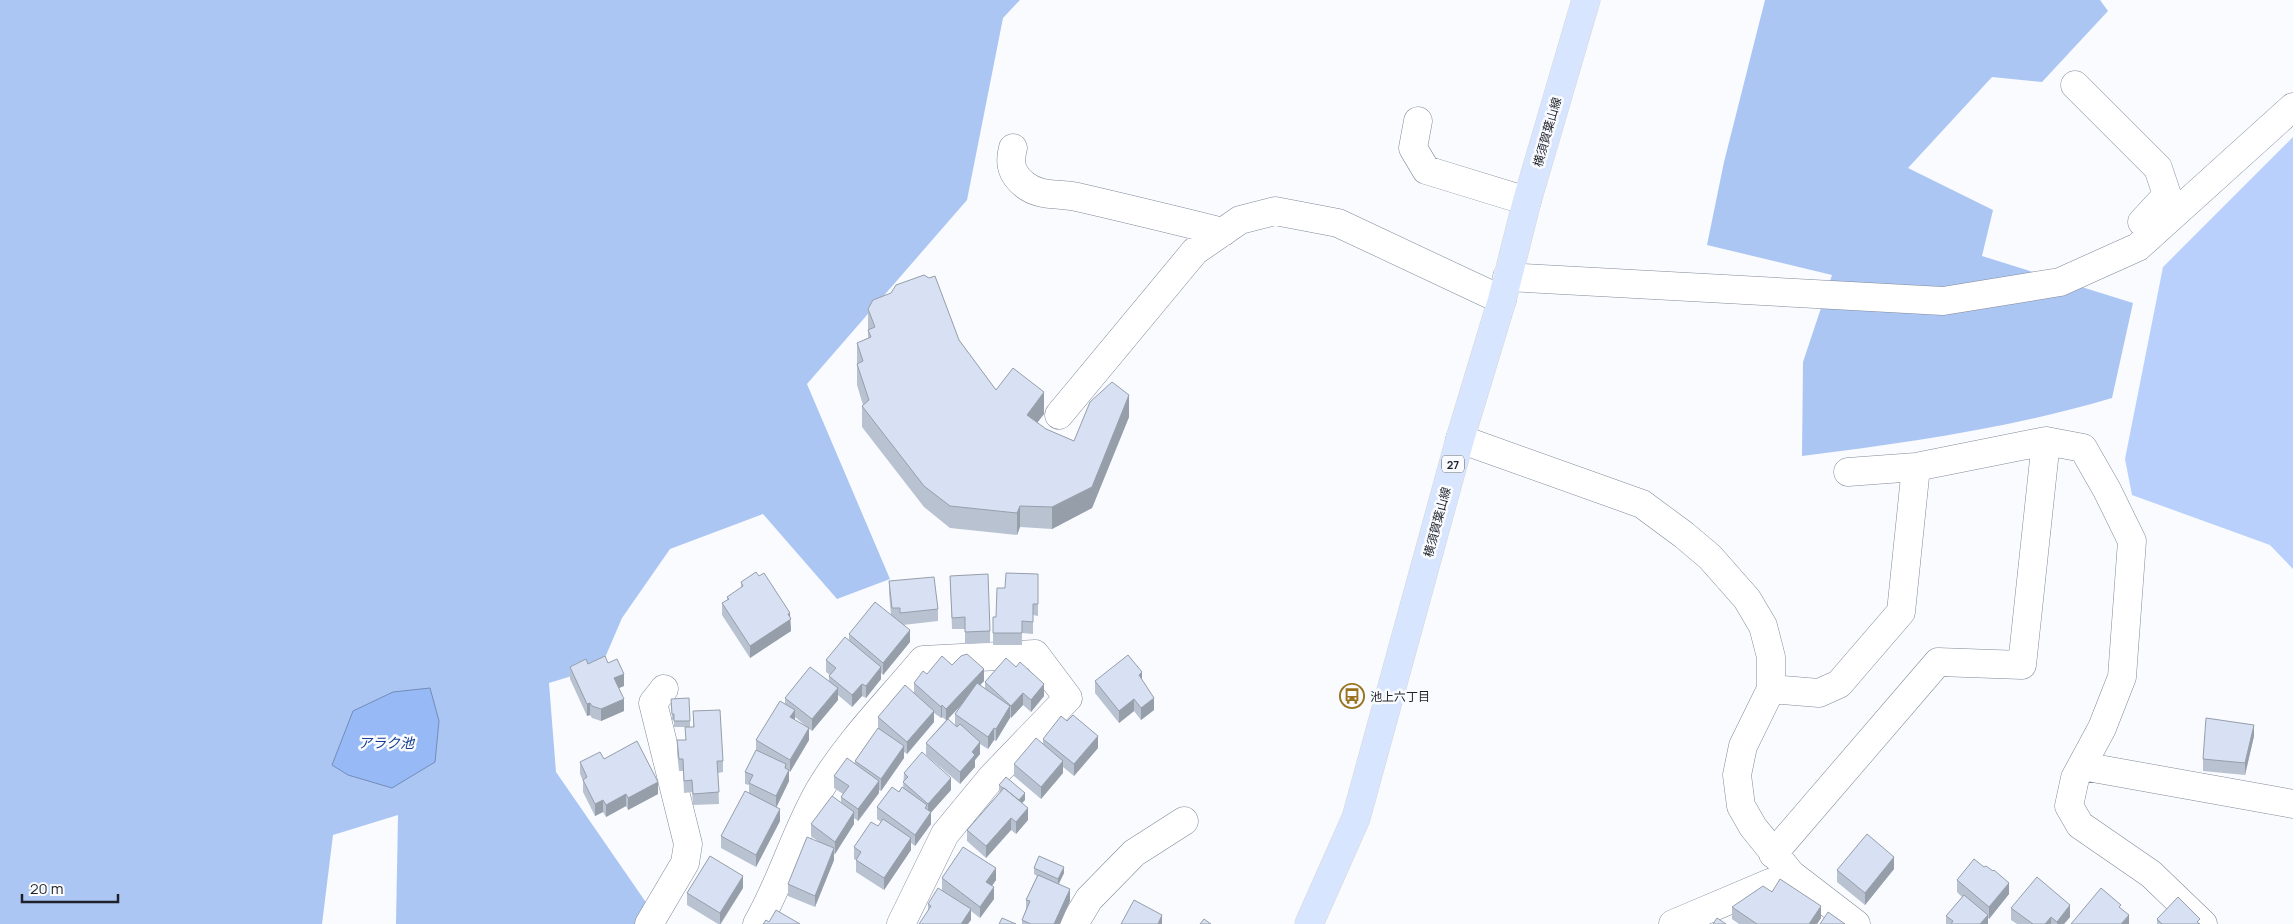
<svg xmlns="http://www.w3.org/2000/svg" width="2293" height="924" viewBox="0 0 2293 924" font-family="Manrope,'Noto Sans JP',sans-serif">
<rect width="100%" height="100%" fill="#f9fbff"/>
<path fill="#b8d0fb" d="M2293 137V569L2270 545 2132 495 2125 459 2163 267Z"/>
<path fill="#acc6f4" d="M0 0H1020L1003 18 967 200 807 384 890 579 837 599 763 514 670 549 622 618 601 667 549 683 556 772 654 914 648 924H396L398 815 333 835 322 924H0Z
M1765 0H2100L2108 11 2042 82 1992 77 1908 168 1993 210 1982 256 2133 303 2112 398C2011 428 1906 443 1802 456L1803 362 1832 275 1707 245 1724 162Z"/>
<path fill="#97b9f6" stroke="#738cb8" d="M430 688 439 721 435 762 392 788 348 775 332 765 353 711 393 692Z"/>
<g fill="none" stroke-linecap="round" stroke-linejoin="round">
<defs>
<path id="minor" d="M2075 85 2158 168 2167 195 2142 222
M1418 121 1413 148 1426 170 1527 201
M1013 148C1009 163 1011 174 1025 185 1040 197 1059 193 1077 197 1125 208 1174 220 1223 232
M1507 277 1943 301 2060 282 2138 247 2293 107
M1059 415 1195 251 1240 220 1275 211 1338 223 1502 300
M1460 439 1642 504 1684 535 1710 557 1747 599 1763 626 1771 657V689L1743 746 1737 775 1741 806 1753 827 1791 874 1856 924
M1848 472 1916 467 2046 441 2083 448 2107 490 2132 541 2122 677 2102 728 2075 778 2069 806 2080 825 2151 874 2203 924
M1771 689 1819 693 1839 684 1901 612 1916 467
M2082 766 2293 804
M1773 854 1938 662 2022 665 2046 441
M649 924 685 863 688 844 653 703 664 689
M757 924C782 881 795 832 820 789 848 742 888 702 923 660L1035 654 1068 698 992 777 945 834 901 924
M1074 924 1089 899 1134 853 1184 821
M1673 924 1791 874"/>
<path id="major" d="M1309 924 1356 818 1460 439 1502 300 1527 201 1586 0"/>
</defs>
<use href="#minor" stroke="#80899a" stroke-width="29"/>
<use href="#major" stroke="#d6d7d8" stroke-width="29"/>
<use href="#minor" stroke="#fff" stroke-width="28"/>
<use href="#major" stroke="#d7e5ff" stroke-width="28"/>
</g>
<path fill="#b9c2d1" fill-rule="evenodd" d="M868 309 959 340 996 390 1044 414 1037 423 1046 429 1074 441 1129 417 1092 508 1052 529 1020 527 1017 535 950 528 924 507 862 427V406L863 405 857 385V343L868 338Z
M1038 574V616L1033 615V634L1022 633V645H993V617H996L1005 588Z
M950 576 990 631V643L965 644V629H952Z
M889 581 938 609V621L903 625 910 642 883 675 881 673V679L866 698 862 696 852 707 838 695V700L812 731 809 729V740L790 772 789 771V781L776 808 780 821 756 867 721 848V836L749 793V785L745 784V772L756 750V740L785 704V698L829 681V676L830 675 826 672V660L849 640V634L891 615 889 593ZM795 717 807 727 795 720Z
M741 582 790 618 791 631 750 658 722 615V603L727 600V597L741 588Z
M608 663 624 686 619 688 624 711 601 721 592 718 590 715 587 716 570 679V667L588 664Z
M952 665 984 681 980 685 985 688V682L1044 696 1031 712 1023 705 1011 718 1010 717 996 741 994 740 988 749 980 744V754L975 760V767L960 784 926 755V743L946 720 942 717 941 718 934 713V722L907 754 904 752V758L881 791 879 790V793L858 821 854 818V824L835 854H834V860L815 907 788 896V884L819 842 811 836V824L841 802V797L843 794 834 788V776L855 764V761L878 729V717L914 692V683L927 674ZM962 704 955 714V725L948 719Z
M1142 680 1154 710 1141 720 1134 711 1119 723 1095 693V681Z
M671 699 690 721V727H674V720H672Z
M693 711 723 761V772L718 773 719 804 693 805 692 792 684 793 683 771H679L677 752V740H685L693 727Z
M2254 736 2245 775 2203 771V759Z
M1043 739 1098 748 1074 776 1063 767V773L1041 799 1014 776V764L1043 745Z
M604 759 658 794 628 810 626 806 606 817 603 812 595 816 583 792V781L580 774V762Z
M904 773 951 790 931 812V824L915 846 911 843V850L884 890 856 872V860L854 859V847L878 826 881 822 877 819V807L903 788Z
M999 785 1025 800 1022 803 1028 820 1016 834 1011 830 986 858 967 841V830L1000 792 999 791Z
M1034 868 1064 873 1059 884 1070 901 1060 924H1022V920L1026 909V900L1037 876 1034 874Z
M1894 869 1865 905 1837 882V870Z
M942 878 996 880 992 886 994 899 980 918 971 911V920L928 911V904L942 890Z
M1957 880 2009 894 1989 919 1988 918V924H1946V916L1962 897 1957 892Z
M743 888 721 924H718L687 905V893Z
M1772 892 1821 918 1817 924H1739L1732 919V907Z
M2011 908 2070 917 2064 924H2017L2011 920Z
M2157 919 2200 924H2157Z"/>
<path fill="#969eaa" d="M1044 392V414L1027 436V415Z
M1129 395V417L1092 508 1052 529V507Z
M1020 506V527L1017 535V513Z
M790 613 791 631 750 658V646L788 614Z
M910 630V642L883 675V663Z
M881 667V679L866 698V686Z
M984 669V681L946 721V709Z
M1142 672V684L1139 675Z
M624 674V686L614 690V678Z
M862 684V696L852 707V695Z
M1044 684V696L1031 712V700Z
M838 688V700L812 731V719Z
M1023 693V705L1011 718V706Z
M1154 698V710L1141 720V708Z
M624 699V711L601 721V709Z
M1134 699V711L1119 723V711Z
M590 703V715L587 716V704Z
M942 705V717L941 718V707Z
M1010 706V718L996 741V729Z
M795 710V722L790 717Z
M934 711V722L907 754V742Z
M2254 725V736L2245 775V763Z
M809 728V740L790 772V760Z
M994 728V740L988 749V737Z
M1098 736V748L1074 776V764Z
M980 742V754L975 760V767L960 784V772L972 752Z
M904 746V758L881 791V779Z
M1063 761V773L1041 799V787Z
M786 764V775L789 770V781L776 808V796Z
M951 778V790L928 816V804Z
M879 781V793L858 821V809Z
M658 782V794L628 810V798Z
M1025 793V800L1018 807V801Z
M626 794V806L606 817V805Z
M603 800V812L595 816V804Z
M1028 808V820L1016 834V822Z
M780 809V821L756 867V855Z
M854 812V824L835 854V842Z
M931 812V824L915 846V835Z
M1011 818V830L986 858V846Z
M911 838V850L884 890V878Z
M834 848V860L815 907V896Z
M1894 857V869L1865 905V893Z
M1064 867V873L1058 885V879Z
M996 868V880L986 894V882Z
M743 876V888L720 924V913Z
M2009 883V894L1989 919V907Z
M994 887V899L980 918V907Z
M1070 889V901L1060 924H1054Z
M2070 905V917L2064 924H2057V922Z
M1821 906V918L1817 924H1809Z
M971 909V920L968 924H961Z
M1162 915V924H1158Z
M1988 915V924H1980Z
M2129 915V924H2121Z
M2051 917V924H2045Z"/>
<path fill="#d7e1f3" stroke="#969eaa" d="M924 275 929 278 935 276 959 340 996 390 1013 368 1044 392 1027 415 1046 429 1074 441 1090 402 1112 382 1129 395 1092 487 1052 507 1020 506 1017 513 950 506 924 486 862 406 869 400 857 364 863 361 857 343 871 337 868 330 875 327 868 309 873 300 891 293 896 285Z
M756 572 759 576 764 573 790 613 788 614 791 619 750 646 722 603 729 599 727 597 743 586 741 582Z
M1006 573 1038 574V604H1033V622L1022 621V633H993V617H996L997 588H1005Z
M988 574 990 631 965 632V617L952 618 950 576Z
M934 577 938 609 900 613V608H892L889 581Z
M875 602 910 630 883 663 849 634Z
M845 637 881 667 866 686 862 684 852 695 829 676 836 668 826 660Z
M967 654 984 669 946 709 942 705 941 707 914 683 923 671 927 674 942 656 952 665 961 656Z
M1128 655 1142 672 1139 675 1154 698 1141 708 1134 699 1119 711 1095 681Z
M605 656 608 663 617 659 624 674 614 678 624 699 601 709 592 706 590 703 587 704 570 667 586 659 588 664Z
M1006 658 1016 667 1020 662 1044 684 1031 700 1023 693 1011 706 985 682Z
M810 667 838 688 812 719 785 698Z
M977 683 1010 706 996 729 994 728 988 737 955 714Z
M905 685 934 711 907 742 878 717Z
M689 698 690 721H674V714H672L671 699Z
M780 701 795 710 790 717 809 728 790 760 756 740Z
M720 710 723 761H717L719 792 693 794 692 780 684 781 683 759H679L677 740H686L685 727H694L693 711Z
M1073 715 1098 736 1074 764 1043 739 1061 716 1067 721Z
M2206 718 2254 725 2245 763 2203 759Z
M948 719 957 727 960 724 980 742 972 752 975 755 960 772 926 743Z
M878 728 904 746 881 779 855 761Z
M1036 738 1063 761 1041 787 1014 764Z
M637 741 658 782 628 798 626 794 606 805 603 800 595 804 583 780 587 777 580 762 600 752 604 759Z
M756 750 786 764 785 768 789 770 776 796 749 783 753 775 745 772Z
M922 752 951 778 928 804 903 782 908 777 904 773Z
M847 758 879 781 858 809 841 797 849 786 834 776Z
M1006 777 1025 793 1019 800 1004 788H1003L999 785Z
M892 787 899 792 902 787 927 805 925 808 931 812 915 835 877 807Z
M1004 788 1028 808 1016 822 1011 818 986 846 967 830Z
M745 791 780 809 756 855 721 836Z
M832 796 854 812 835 842 811 824Z
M883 819 911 838 884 878 856 860 861 852 854 847 871 822 878 826Z
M1867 834 1894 857 1865 893 1837 870Z
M807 837 834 848 815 896 788 884Z
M963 847 996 868 986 882 994 887 980 907 942 878Z
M710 856 743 876 720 913 687 893Z
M1039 856 1064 867 1058 879 1034 868Z
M1974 859 1984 867 1986 866 1993 871 1994 870 2009 883 1989 907 1957 880Z
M1038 875 1070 889 1054 924H1031L1022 920 1030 901 1026 900Z
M2037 877 2070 905 2057 922 2051 917 2045 924H2033L2011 908Z
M1780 879 1821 906 1809 924H1757L1732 907 1763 886 1772 892Z
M938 888 971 909 961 924H919L931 906 928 904Z
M2101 888 2121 905 2119 907 2129 915 2121 924H2071Z
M1964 895 1988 915 1980 924H1951L1953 921 1946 916Z
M2178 897 2200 919 2197 922 2200 924H2162L2157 919Z
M1134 900 1162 915 1158 924H1121Z
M776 910 800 924H763L766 920 769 922Z
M1828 912 1845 924H1820Z
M1002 918 1016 924H999Z
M1717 918 1726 924H1713Z
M1204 919 1211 924H1200Z"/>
<defs>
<symbol id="bus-ring" viewBox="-11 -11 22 22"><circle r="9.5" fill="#f9fbff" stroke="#9a731f" stroke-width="1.5"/><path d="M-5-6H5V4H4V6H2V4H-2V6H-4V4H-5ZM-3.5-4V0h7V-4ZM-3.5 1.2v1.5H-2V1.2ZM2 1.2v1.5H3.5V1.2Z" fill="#9a731f"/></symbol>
</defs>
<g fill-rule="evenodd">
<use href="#bus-ring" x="1338" y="682" width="28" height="28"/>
</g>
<g text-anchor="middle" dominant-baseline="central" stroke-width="5" stroke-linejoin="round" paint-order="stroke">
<rect fill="#f9fbff" stroke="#606368" stroke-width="1" x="1442" y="455.5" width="22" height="17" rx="4"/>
<g font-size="11" font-weight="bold" fill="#1e2228">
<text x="1453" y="464">27</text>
</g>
<g font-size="12" fill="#1e2228" stroke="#f9fbff">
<text transform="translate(1547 132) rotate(-74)">横須賀葉山線</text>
<text transform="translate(1437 522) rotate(-75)">横須賀葉山線</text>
</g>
<g font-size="12" fill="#1e2228" stroke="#f9fbff" text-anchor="start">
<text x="1370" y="696">池上六丁目</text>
</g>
<g font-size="14" font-style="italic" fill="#143e94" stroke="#f9fbff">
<text x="386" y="742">アラク池</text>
</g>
</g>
<path d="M22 894v8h96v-8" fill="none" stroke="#1e2228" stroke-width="2.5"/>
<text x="30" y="894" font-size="15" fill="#1e2228" stroke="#f9fbff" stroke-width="4" paint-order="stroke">20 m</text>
</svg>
